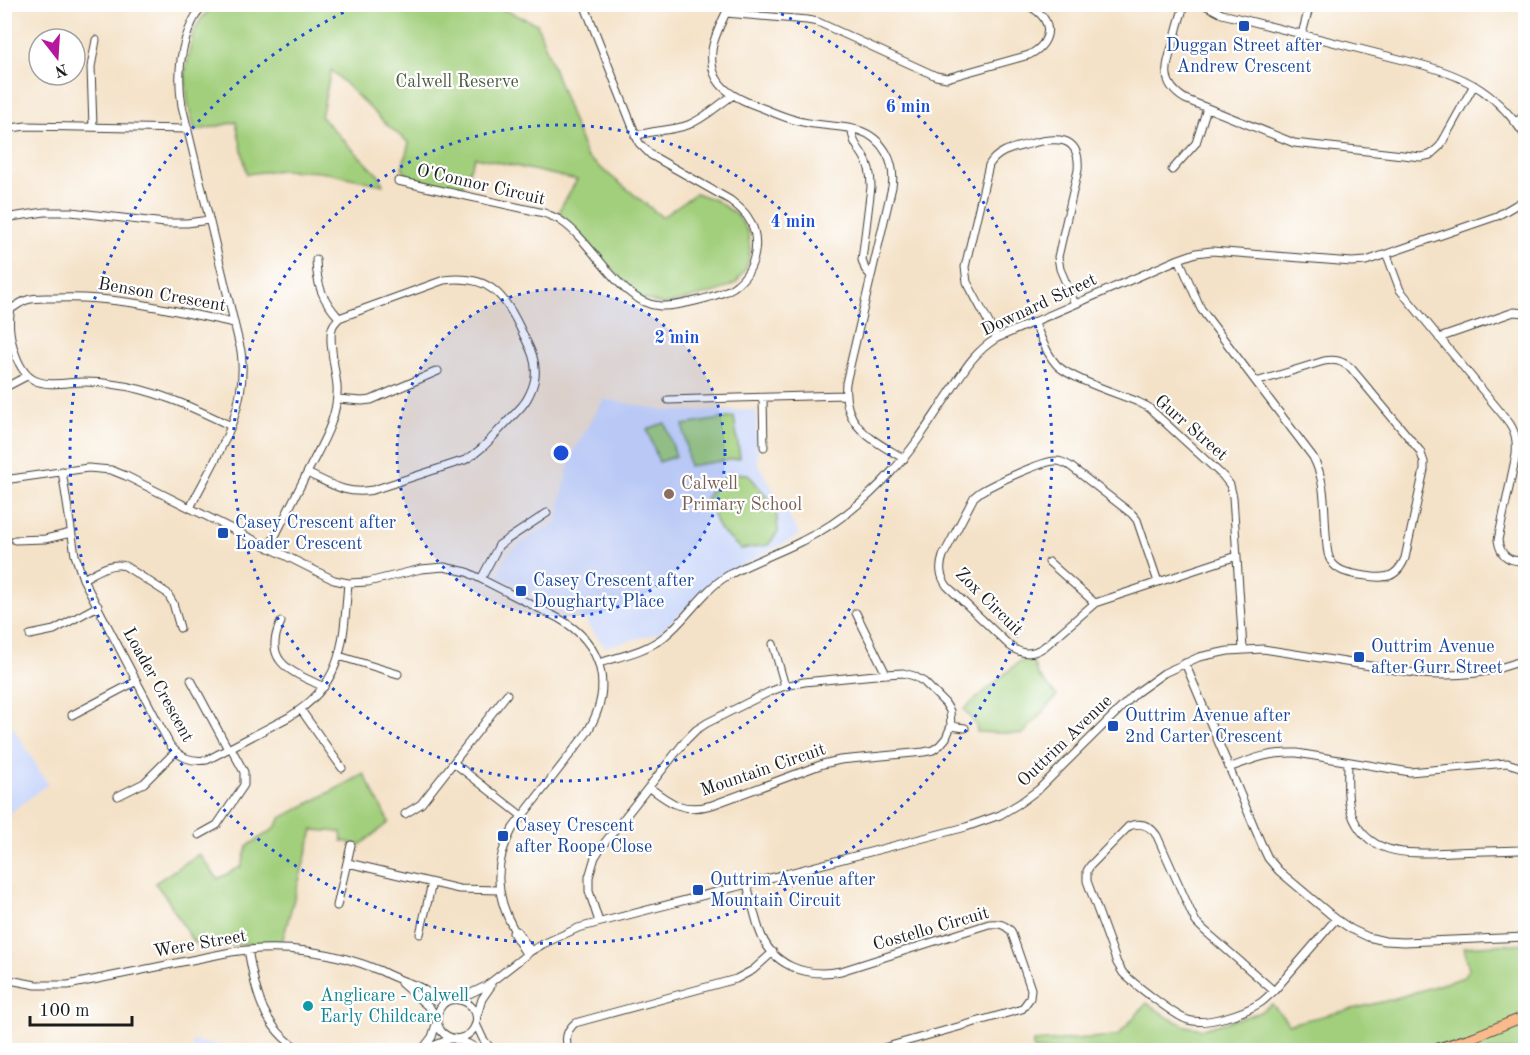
<svg xmlns="http://www.w3.org/2000/svg" width="1530" height="1055" viewBox="0 0 1530 1055" font-family="'Old Standard TT',serif">
<rect width="100%" height="100%" fill="#fff"/>
<filter id="ink" filterUnits="userSpaceOnUse"><feTurbulence type="fractalNoise" baseFrequency=".0167" numOctaves="2"/><feDisplacementMap in="SourceGraphic" scale="12" xChannelSelector="R" yChannelSelector="G"/><feConvolveMatrix kernelMatrix="1 2 1 2 8 2 1 2 1" color-interpolation-filters="sRGB"/></filter>
<filter id="wash" filterUnits="userSpaceOnUse"><feTurbulence type="fractalNoise" baseFrequency=".008" numOctaves="4" result="noise"/><feDisplacementMap in="SourceGraphic" scale="24" xChannelSelector="R" yChannelSelector="G"/><feGaussianBlur stdDeviation="1.35" result="paint"/><feColorMatrix in="noise" values="0 0 0 0 0 0 0 0 0 0 0 0 0 0 0 0 0 1.4 0 .05"/><feComposite in="paint" operator="in"/></filter>
<g filter="url(#wash)">
<rect width="100%" height="100%" fill="#f4e2c8"/>
<path fill="#cedafa" d="M604 399 668 411 756 410 758 464 800 535 720 577 659 633 605 647 578 612 498 576 508 553 532 536 557 523 570 457Z
M4 709 10 722 48 784 5 817Z
M193 1041 244 1050H192Z"/>
<path fill="#a2cf7c" stroke="#5f764c" stroke-width="1.5" d="M214 5H493L537 24 586 156 662 217 696 193 715 200 737 215 748 232 750 249 747 267 736 283 719 291 664 305 638 297 559 213 562 205 577 180 475 157 461 190 410 178 402 168 409 143 388 126 331 70 321 117 380 177 383 185 323 172 281 170 247 174 236 122 195 131 188 104 185 74 193 33 201 19Z
M734 417 740 458 689 466 683 425Z
M665 423 676 456 659 462 647 429Z
M730 473 748 474 776 508 778 532 768 545 741 549 719 529 706 499 713 485Z
M1020 661 1033 662 1038 675 1057 696 1023 734 977 732 976 725 964 709Z
M364 774 389 822 360 845 342 841 341 832 313 830 282 942 201 947 192 940 168 900 155 883 199 854 218 879 242 866 247 846 274 829 281 818Z
M1525 943V1050H1033V1042L1117 1036 1147 1003 1169 1018 1186 1026 1203 1029 1258 1013 1272 1004 1289 1024 1390 1000 1464 977 1469 969 1464 947Z"/>
</g>
<g filter="url(#ink)">
<g fill="none" stroke-linecap="round" stroke-linejoin="round">
<defs>
<path id="minor" d="M730 4C724 18 713 37 712 51 708 88 736 98 765 109 779 115 793 121 808 123 824 126 842 126 858 130 883 138 896 162 892 187L846 383C842 427 872 439 904 459
M1185 4C1180 16 1177 29 1174 41 1166 65 1159 83 1185 99L1294 143 1421 157 1430 155 1440 146 1474 85
M1203 4 1222 14 1423 65C1470 78 1498 95 1526 137
M1519 4 1526 10
M726 13 807 20 818 22 936 76 947 78 1029 55C1057 41 1052 13 1023 4
M1302 34 1310 4
M1516 122 1526 114
M93 127 91 67 96 40
M4 129 26 126 188 129
M852 129C852 142 858 147 864 157 870 166 871 176 871 187L862 260 865 269 871 276
M635 136C653 130 671 131 688 125 704 119 718 105 732 96
M1172 170 1196 143 1207 108
M398 181 544 213C550 216 556 217 561 221 593 241 620 304 660 306 677 307 722 296 735 286 757 270 762 237 747 216 742 209 736 205 730 200L651 155 639 143 584 4
M4 218 45 212H71L165 223H187L209 220
M1387 255 1400 290 1507 420C1516 431 1517 441 1516 455L1498 540C1500 556 1510 563 1526 560
M1179 259 1201 309 1256 382 1324 361C1336 359 1342 361 1351 368L1420 451 1424 462V470L1405 558C1401 568 1394 577 1382 577 1375 578 1367 576 1359 575 1348 573 1337 571 1331 561 1326 554 1327 543 1326 534 1324 508 1326 481 1313 457L1256 382
M316 260C317 286 322 299 339 318
M1034 322C1041 336 1045 352 1056 364 1068 378 1119 394 1138 402L1148 407 1223 476 1230 485 1233 497 1243 649
M997 338 967 282 965 267 989 165C998 150 1014 148 1029 144 1054 137 1081 134 1078 170L1058 257 1060 269 1075 304
M1439 338 1514 312 1526 313
M4 388 27 376
M763 398 764 447
M337 399 362 401 371 400 438 371
M668 400 844 395
M231 426C192 407 154 389 111 384 102 382 93 382 83 382 68 382 48 387 34 380 15 370 6 329 11 309 16 306 21 302 27 300 35 297 46 298 55 298 116 295 175 311 234 323
M62 471 75 555 83 579 170 745C180 758 191 762 207 760L289 717C345 683 343 641 348 583
M4 480 88 468 111 470 126 476 334 580 348 583 368 582 421 569 444 567 467 572 558 618C605 644 614 690 586 734L513 828C493 863 495 895 514 930L513 933 526 954
M190 508C216 456 249 412 241 351L182 106C176 69 181 35 203 4
M15 540 45 539 71 533
M269 548 307 473C331 484 346 495 373 490L465 460C482 451 493 436 506 423 513 415 522 408 527 399 531 392 534 385 535 377 537 361 530 348 523 334 505 296 491 274 444 280L339 318C337 321 334 323 333 326 327 337 336 372 337 386 339 418 321 445 307 473
M1049 562 1095 603
M83 579C97 572 109 562 125 566L167 593 173 603 180 628
M481 579 499 545 547 513
M1158 582 1137 520 1132 514 1070 466C1065 463 1061 461 1056 461 1044 460 993 484 980 492L974 497 943 556C939 568 940 576 947 586L1010 646C1022 655 1032 655 1044 647L1095 603 1237 556
M856 613 886 674
M281 622C261 663 293 672 324 687
M30 635 54 630 98 606
M773 644 785 686
M339 656 398 674
M599 663C621 656 647 651 665 636 688 618 702 591 727 576 751 562 777 554 802 541 837 524 868 499 894 469 916 446 932 418 950 392 964 370 974 352 997 338L1179 259 1196 253 1212 251 1352 262 1366 261 1497 216 1526 199
M1185 663 1261 843 1268 858 1279 871 1336 919 1351 929 1368 937 1385 941 1404 942 1526 937
M191 680 228 749
M301 710 342 768
M72 715 137 681
M951 726 965 728
M1348 762C1348 778 1346 796 1351 812 1367 860 1415 853 1454 852 1475 851 1497 851 1519 850L1526 848
M454 763 522 816
M1229 768C1255 758 1269 752 1297 753L1410 772 1507 763 1520 767 1526 772
M118 796 144 783 175 752
M405 814 421 804 507 694
M199 835 217 825 244 785V772L231 748
M348 863 459 889 499 890
M747 884C751 899 754 914 759 929 771 966 806 978 841 971L989 924C999 923 1004 924 1011 931L1031 989 1030 998 1022 1009 876 1050
M337 906 351 845
M599 922 589 891V877L595 857 602 846 686 740 696 730 707 723 769 692 785 686 804 682 886 674 903 673 914 676 924 682 945 703 950 711 951 726 946 738 940 745 933 750 924 752 840 760 823 764 712 805C684 813 671 804 649 787
M514 930 517 931 531 951
M420 934 432 883
M248 950C256 991 261 1026 300 1050
M4 979 36 985H68L231 952C281 944 334 951 381 971 392 977 403 981 415 985 422 988 428 993 435 996 441 998 448 998 453 999
M401 983 431 1009 437 1019
M1274 991 1204 930 1196 922 1191 912 1157 836C1150 825 1141 822 1129 826L1090 866 1087 871V881L1117 963 1123 973C1133 983 1175 1016 1188 1020 1206 1026 1244 1013 1260 1003 1265 1000 1269 995 1274 991L1336 919
M454 999 465 996 486 986 531 951 543 944 578 928 966 827 1000 815 1020 803 1039 789 1136 693 1164 673 1199 657 1228 651 1263 649 1421 674C1460 677 1489 674 1526 659
M477 1016 482 999 491 986
M476 1024 483 1039 492 1050
M455 1039C463 1038 470 1036 474 1028 487 1004 446 986 438 1013 436 1019 437 1025 441 1031 449 1042 468 1039 477 1050
M425 1049 453 1038
M422 1050 432 1037 437 1021
M568 1050C565 1039 566 1031 575 1023L736 979 753 970 773 952"/>
<path id="major" d="M1432 1050 1473 1037 1526 1016"/>
</defs>
<use href="#minor" stroke="#3c3a36" stroke-width="9"/>
<use href="#major" stroke="#3c3a36" stroke-width="11"/>
<use href="#minor" stroke="#fff" stroke-width="7"/>
<use href="#major" stroke="#fabb8c" stroke-width="9"/>
</g>
</g>
<circle cx="561" cy="453" r="164" fill="#1d4ed8" fill-opacity=".12"/>
<g fill="none" stroke="#1d4ed8" stroke-width="3" stroke-dasharray="3 6">
<circle cx="561" cy="453" r="164"/>
<circle cx="561" cy="453" r="328"/>
<path d="M765 6A491 491 0 1 1 357 6"/>
</g>
<g fill="#1a4fb4" stroke="#fff" stroke-width="2">
<rect x="1238" y="20" width="12" height="12" rx="3"/>
<rect x="217" y="527" width="12" height="12" rx="3"/>
<rect x="515" y="585" width="12" height="12" rx="3"/>
<rect x="1353" y="651" width="12" height="12" rx="3"/>
<rect x="1107" y="720" width="12" height="12" rx="3"/>
<rect x="497" y="830" width="12" height="12" rx="3"/>
<rect x="692" y="884" width="12" height="12" rx="3"/>
</g>
<circle fill="#8d6e63" stroke="#fff" stroke-width="2" cx="669" cy="494" r="6"/>
<circle fill="#0f9aa8" stroke="#fff" stroke-width="2" cx="308" cy="1006" r="6"/>
<g text-anchor="middle" dominant-baseline="central" stroke-width="4.5" stroke-linejoin="round" paint-order="stroke">
<g font-size="18" fill="#164399" stroke="#fff" text-anchor="start">
<text x="1244" y="46" text-anchor="middle">Duggan Street after<tspan x="1244" dy="21">Andrew Crescent</tspan></text>
<text x="235" y="523">Casey Crescent after<tspan x="235" dy="21">Loader Crescent</tspan></text>
<text x="533" y="581">Casey Crescent after<tspan x="533" dy="21">Dougharty Place</tspan></text>
<text x="1371" y="647">Outtrim Avenue<tspan x="1371" dy="21">after Gurr Street</tspan></text>
<text x="1125" y="716">Outtrim Avenue after<tspan x="1125" dy="21">2nd Carter Crescent</tspan></text>
<text x="515" y="826">Casey Crescent<tspan x="515" dy="21">after Roope Close</tspan></text>
<text x="710" y="880">Outtrim Avenue after<tspan x="710" dy="21">Mountain Circuit</tspan></text>
</g>
<g font-size="18" fill="#4b5b3e" stroke="#fff">
<text x="457" y="82">Calwell Reserve</text>
</g>
<g font-size="18" fill="#1c1c1c" stroke="#fff">
<text transform="translate(481 185) rotate(13)">O'Connor Circuit</text>
<text transform="translate(162 295) rotate(10)">Benson Crescent</text>
<text transform="translate(1039 305) rotate(-25)">Downard Street</text>
<text transform="translate(1191 428) rotate(41)">Gurr Street</text>
<text transform="translate(989 602) rotate(45)">Zox Circuit</text>
<text transform="translate(158 685) rotate(61)">Loader Crescent</text>
<text transform="translate(1065 741) rotate(-44)">Outtrim Avenue</text>
<text transform="translate(763 770) rotate(-19)">Mountain Circuit</text>
<text transform="translate(931 929) rotate(-16)">Costello Circuit</text>
<text transform="translate(200 944) rotate(-10)">Were Street</text>
</g>
<g font-size="18" fill="#785e54" stroke="#fff" text-anchor="start">
<text x="681" y="484">Calwell<tspan x="681" dy="21">Primary School</tspan></text>
</g>
<g font-size="18" fill="#0d838f" stroke="#fff" text-anchor="start">
<text x="320" y="996">Anglicare - Calwell<tspan x="320" dy="21">Early Childcare</tspan></text>
</g>
</g>
<circle cx="561" cy="453" r="9" fill="#1d4ed8" stroke="#fff" stroke-width="3"/>
<g font-size="18" text-anchor="middle" font-weight="bold" fill="#1d4ed8" stroke="#fff" stroke-width="4.5" stroke-linejoin="round" paint-order="stroke">
<text x="908" y="112">6 min</text>
<text x="793" y="227">4 min</text>
<text x="677" y="343">2 min</text>
</g>
<rect width="1530" height="1055" fill="none" stroke="#fff" stroke-width="24"/>
<g transform="translate(57 57) rotate(163)"><circle r="28" fill="#ffffff" stroke="#a4a4a4" stroke-width="1.5"/>
<path d="M0-4.5L10 22L0 15L-10 22Z" fill="#b5179e"/>
<text y="-9" font-size="16" font-weight="bold" text-anchor="middle" fill="#1c1c1c">N</text>
</g>
<path d="M30 1016v9h102v-9" fill="none" stroke="#1c1c1c" stroke-width="3"/>
<text x="39" y="1016" font-size="18" fill="#1c1c1c" stroke="#ffffff" stroke-width="4.5" paint-order="stroke">100 m</text>
</svg>
